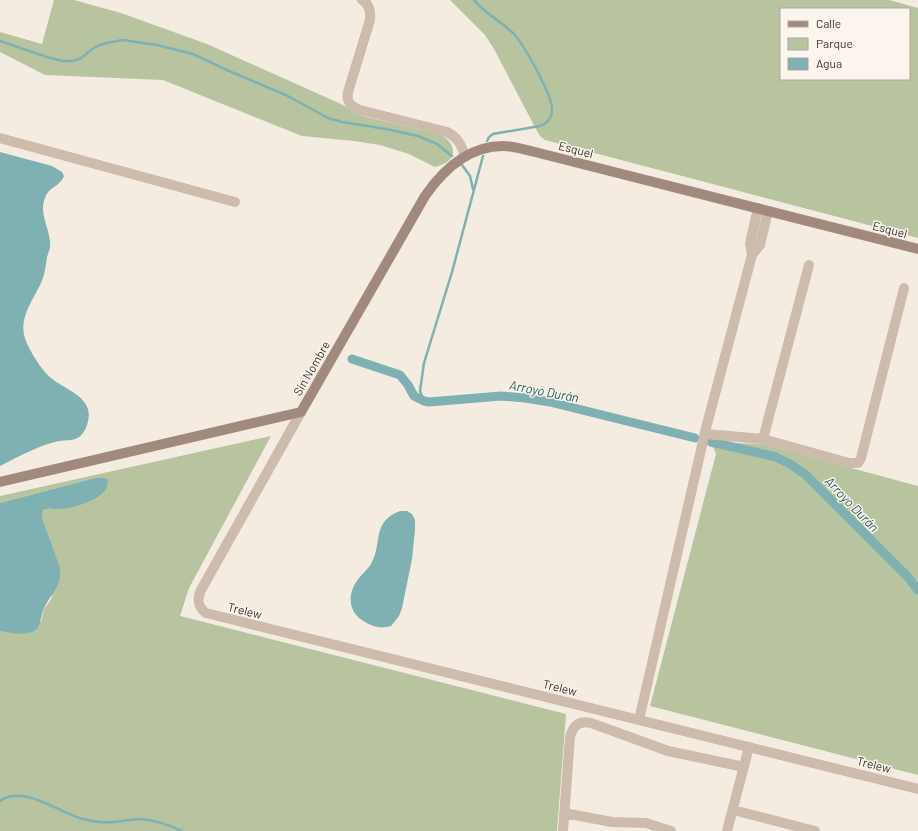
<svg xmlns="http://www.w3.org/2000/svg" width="918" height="831" viewBox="0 0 918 831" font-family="Barlow,sans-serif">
<rect width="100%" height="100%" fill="#f4ebe1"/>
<path fill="#b8c4a0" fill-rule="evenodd" d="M54 0H74L121 13 207 44 341 104 357 114 366 117 441 135C451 140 459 153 447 162 444 164 439 166 435 167L409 154 380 145 354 141 302 136 163 80 45 75 0 52V32L42 44Z
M450 0H889L918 8V238L545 140 540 136 537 131 494 49 485 35ZM781 9H909V79H781Z
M271 436 189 588 180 616 566 714 557 831H0V631L23 633 41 621 44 609 52 598 42 518 43 510C50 507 56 510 62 509 78 507 101 500 108 484L95 478 0 503V496Z
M711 442 762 444 918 486V775L650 706 716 454Z"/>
<path fill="#7fb0b2" d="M0 152 52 166 62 172 64 176C61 186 48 187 45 198 38 215 52 231 50 248 49 251 48 254 47 257 46 264 45 271 43 278 36 297 20 313 24 335 27 347 41 370 51 378 65 390 94 397 88 421 87 427 84 433 79 437 74 441 65 440 59 441 37 446 20 456 0 466Z
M95 478H105L108 481C109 498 76 508 62 509 55 510 50 507 43 510L42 518 60 568C62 588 49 595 43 611 40 618 41 627 34 631 25 636 10 633 0 631V503Z
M400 511H407L412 514 415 520V530L412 559 402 608 399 616 391 626C382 629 373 627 365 622 347 612 347 593 359 578 363 573 368 569 371 564 383 543 371 522 400 511Z"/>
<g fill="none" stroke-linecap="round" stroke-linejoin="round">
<path stroke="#7fb0b2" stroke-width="2.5" d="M474 0C485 14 501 21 514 34 524 45 553 96 552 110 552 118 546 124 540 126L493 134 489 137 487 141
M0 41 47 57 62 61H73L81 58 95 47 106 43 123 40 157 45 193 54 229 71 286 95 328 118 342 122 386 129 418 136 437 144 452 156
M462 165 470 176 473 189
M424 401 420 391 424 363 452 272 483 156
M0 801C24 784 59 813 83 819 93 822 104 823 114 822 123 821 132 819 141 819 156 820 169 825 182 831"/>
<path stroke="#7fb0b2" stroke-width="9" d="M352 359 400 375 408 385 414 396 424 401 429 402 501 396 525 398 550 402 695 438
M711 442 776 457 790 464 806 475 907 576 918 590"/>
<path stroke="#cdbbac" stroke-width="10" d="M362 0C369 4 371 11 370 20L348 92C346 103 351 106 360 110L447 132C458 138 461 144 465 156
M0 138 235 202
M752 255 750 243 758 208
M301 412 201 590C197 599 197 606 206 613L918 789
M705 434 763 439 849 463H858L861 458 904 288
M763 439 809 265
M639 720 706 428 752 255 760 245 768 211
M733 810 815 831
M564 813 612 822 646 823 671 831
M563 831 570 737C573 726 579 720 591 723L668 751 744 767
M727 831 749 747"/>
<path stroke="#a18a7d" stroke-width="10" d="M0 482 301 412 425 196C443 170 469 146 503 146 512 146 522 149 531 151L918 249"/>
</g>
<g text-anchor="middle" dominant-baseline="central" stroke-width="3" stroke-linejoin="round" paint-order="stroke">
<g font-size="12" fill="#3b302b" stroke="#fbf5ee">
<text transform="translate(576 149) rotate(14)">Esquel</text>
<text transform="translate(890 229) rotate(14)">Esquel</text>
<text transform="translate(311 368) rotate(-60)">Sin Nombre</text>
<text transform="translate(245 610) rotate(14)">Trelew</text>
<text transform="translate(560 687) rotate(14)">Trelew</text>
<text transform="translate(874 764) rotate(14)">Trelew</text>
</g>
<g font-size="13" font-style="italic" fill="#1f5a5e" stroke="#fbf5ee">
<text transform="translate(544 391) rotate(11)">Arroyo Durán</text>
<text transform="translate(852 504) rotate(46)">Arroyo Durán</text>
</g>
</g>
<rect x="780" y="8" width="130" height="72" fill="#fbf5ee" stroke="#aea6a0"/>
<rect x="788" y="21" width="20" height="6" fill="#a18a7d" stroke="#aea6a0"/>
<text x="816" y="28" font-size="12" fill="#3b302b">Calle</text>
<rect x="788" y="38" width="20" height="12" fill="#b8c4a0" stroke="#aea6a0"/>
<text x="816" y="48" font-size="12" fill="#3b302b">Parque</text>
<rect x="788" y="58" width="20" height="12" fill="#7fb0b2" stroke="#aea6a0"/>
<text x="816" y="68" font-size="12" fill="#3b302b">Agua</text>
</svg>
